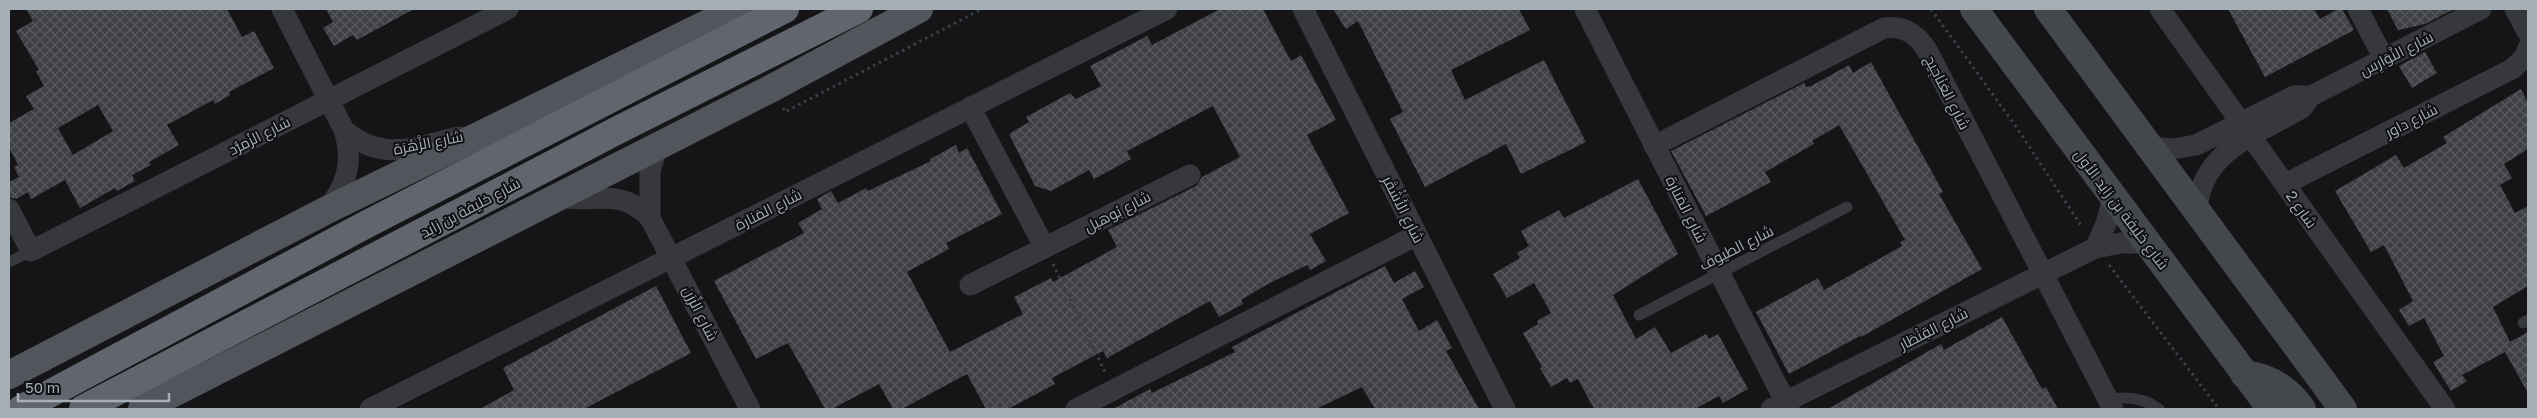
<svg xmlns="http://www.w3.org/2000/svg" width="2537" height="418" viewBox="0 0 2537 418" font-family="'Golos Text',Cairo,sans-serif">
<defs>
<pattern id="building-cross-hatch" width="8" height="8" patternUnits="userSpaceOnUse" patternTransform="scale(1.25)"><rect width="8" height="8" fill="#3f4044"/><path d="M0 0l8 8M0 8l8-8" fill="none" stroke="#58595d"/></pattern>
</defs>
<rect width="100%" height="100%" fill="#151517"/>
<path fill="url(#building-cross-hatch)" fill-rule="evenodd" d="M26 9H227L242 37 254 31 274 68 229 92 230 95 215 104 213 100 167 125 179 145 149 162 151 165 132 175 135 181 117 191 115 188 80 208 65 180 31 199 28 192 16 199 9 197V182L19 177 14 167 18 165 9 147V123L34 109 26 96 44 86 36 71 39 70 16 31 33 21ZM98 105 113 131 73 155 58 128Z
M326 9H414L357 40 353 35 334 46 323 28 333 22Z
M1220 9H1263L1291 61 1301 55 1336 120 1307 135 1349 213 1310 234 1326 261 1310 270 1307 265 1268 284 1241 300 1243 304 1219 317 1210 301 1107 358 1103 351 1052 378 1055 384 1008 409H986L967 374 902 409H893L879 384 832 409H825L788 343 756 359 714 281 804 233 798 223 822 209 817 199 831 191 838 203 866 188 868 191 931 161 930 159 956 145 959 153 967 148 1002 214 946 243 949 249 907 272 950 352 1023 314 1014 297 1051 278 1053 282 1117 247 1108 230 1196 186 1202 177 1240 157 1213 106 1127 151 1131 159 1094 179 1089 170 1051 191 1035 186 1009 134 1029 122 1026 117 1070 93 1076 99 1101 86 1090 66 1147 36 1152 45Z
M1333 9H1519L1530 30 1451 70 1465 100 1544 60 1586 142 1521 174 1506 144 1425 187 1390 119 1403 112 1358 21 1346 29Z
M2228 9H2314L2320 19 2338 9H2342L2354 30 2265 77Z
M2387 9H2454L2425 24 2398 30Z
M2425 52 2437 73 2412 88 2399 66Z
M1871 62 1943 192 1939 194 1982 269 1861 337 1860 336 1789 374 1756 312 1818 278 1824 290 1902 246 1900 242 1905 240 1839 125 1812 141 1814 144 1765 172 1771 182 1706 216 1671 151 1804 83 1806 87 1811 86 1849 65 1853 73Z
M2521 89 2528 103V149L2504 164 2512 178 2500 185 2515 213 2528 206V286L2493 307 2510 342 2528 332V393L2505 352 2462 375 2467 381 2451 391 2433 362 2444 356 2424 318 2409 326 2399 310 2413 301 2384 245 2371 252 2335 191 2396 155 2404 168 2447 143 2443 137Z
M1638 179 1678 254 1613 295 1636 339 1655 327 1671 353 1706 334 1709 339 1718 334 1748 389 1723 403 1719 396 1695 409H1594L1578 379 1570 383 1567 378 1551 387 1540 368 1542 367 1523 333 1538 324 1537 321 1551 313 1534 283 1507 298 1493 274 1520 258 1517 253 1529 246 1521 231 1559 210 1564 218Z
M1385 266 1394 283 1415 271 1424 287 1402 299 1419 331 1437 320 1452 348 1446 351 1479 409H1375L1362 387 1316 409H1113L1150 389 1152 393 1235 352 1232 347Z
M656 286 691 353 584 409H480L514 390 503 368Z
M2002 317 2042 389 2046 387 2058 409H1828L1941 344 1944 350Z"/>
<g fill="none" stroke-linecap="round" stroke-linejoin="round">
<path stroke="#3c3f43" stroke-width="3" stroke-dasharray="2.5 4" stroke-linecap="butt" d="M1931 9 2017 128 2082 227
M783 108 785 112 982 9
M1053 264 1105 372
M2109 265 2219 409"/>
<path stroke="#36383c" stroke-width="11" d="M9 262 31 251
M1639 315 1847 207
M2523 323 2528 320
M2108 400C2126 396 2144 398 2159 409"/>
<path stroke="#36383c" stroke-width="21" d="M282 9 344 130C354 161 347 187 325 211
M1303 9 1505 409
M1585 9 1789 409
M2160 9 2445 409
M2358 9 2384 59
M2515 9 2528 33
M970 107 1045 248
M344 130C382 163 416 147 459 137
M1654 146 1884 28C1905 25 1918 35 1928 52L2113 409
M2149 147 2172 149 2196 145 2294 96H2311
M2285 184 2512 69 2524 58 2528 48
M558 197C595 204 619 186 650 218L750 409
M9 209 31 251 508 9
M2197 213C2199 151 2256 135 2302 108L2311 96 2481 9
M650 218V171L658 144
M2095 248 2106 224 2113 198
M970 285 1190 175
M370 409 1167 9
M1076 409 1417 235
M1771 409 2095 248 2121 243H2147"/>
<path stroke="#44474c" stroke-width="28" d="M1974 9 2271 409
M2048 9 2343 409
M2244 374C2269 377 2288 389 2302 409"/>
<path stroke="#52555c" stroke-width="28" d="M9 375 325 211 737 9
M142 409 774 87 919 9"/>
<path stroke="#61666e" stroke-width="28" d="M21 409 367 224 785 9
M83 409 618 130 859 9"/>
</g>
<g text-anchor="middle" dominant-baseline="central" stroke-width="4" stroke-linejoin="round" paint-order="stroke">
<g font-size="15" fill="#a6aeb8" stroke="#101012">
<text transform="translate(2396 53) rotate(-27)">شارع النَّوَارِس</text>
<text transform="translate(1948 92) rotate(63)">شارع العَنَاجِيج</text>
<text transform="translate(2411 120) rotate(-27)">شارع داور</text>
<text transform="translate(259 135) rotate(-27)">شارع الزُمرُّد</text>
<text transform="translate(428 142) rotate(-11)">شارع الزَّهْرَة</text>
<text transform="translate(470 207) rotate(-28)">شارع خليفة بن زايد</text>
<text transform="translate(768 209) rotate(-27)">شارع المَنارة</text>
<text transform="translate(1404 209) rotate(63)">شارع الأَشْقَر</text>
<text transform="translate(1687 209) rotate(63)">شارع المَنارة</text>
<text transform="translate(2122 209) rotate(53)">شارع خليفة بن زايد الأول</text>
<text transform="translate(2302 209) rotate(55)">شارع 2</text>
<text transform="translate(1117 211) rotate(-27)">شارع بُوهيل</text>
<text transform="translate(1736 247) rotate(-27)">شارع الطيوف</text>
<text transform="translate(701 313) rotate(63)">شارع الزِّرَن</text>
<text transform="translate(1933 328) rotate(-27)">شارع القِنْطَار</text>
</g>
</g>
<rect width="2537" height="418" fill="none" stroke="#a6aeb8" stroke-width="20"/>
<path d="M18 393v8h151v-8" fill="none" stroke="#a6aeb8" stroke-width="2.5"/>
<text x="25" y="393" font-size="15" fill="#a6aeb8" stroke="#101012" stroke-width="4" paint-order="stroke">50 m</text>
</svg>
